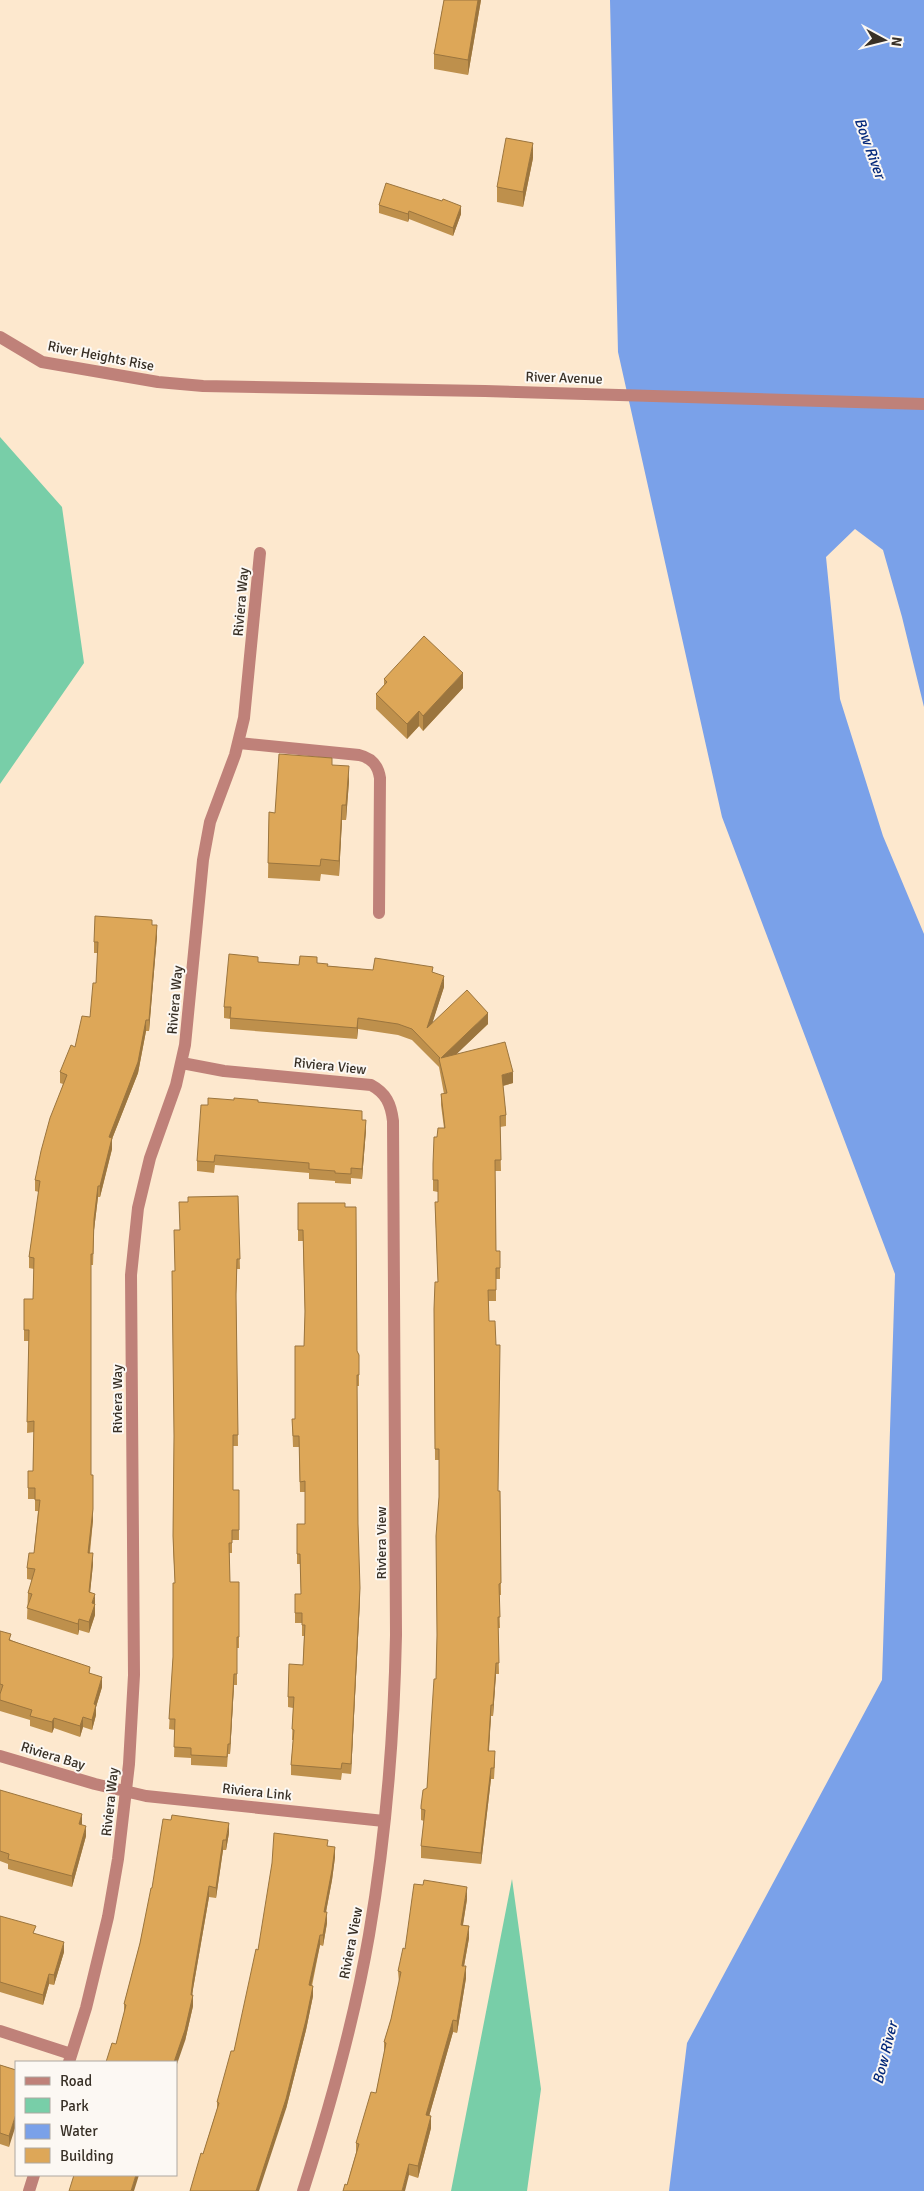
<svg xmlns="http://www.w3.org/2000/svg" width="924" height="2191" viewBox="0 0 924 2191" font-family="Signika,sans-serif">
<rect width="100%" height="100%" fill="#fde8ce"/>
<path fill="#78cea8" d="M0 437 62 507 84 663 0 784Z
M512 1879 541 2089 527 2191H451Z"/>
<path fill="#7aa1e9" d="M610 0H924V707L902 617 883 550 855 529 826 557 840 699 883 836 924 934V2191H669L687 2043 882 1680 895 1274 722 817 618 352Z"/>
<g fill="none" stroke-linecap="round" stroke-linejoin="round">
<path stroke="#bf8179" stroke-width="12" d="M0 337 42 362 158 382 203 386 485 391 924 404
M239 743 359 755C372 758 378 765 380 778L379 913
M182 1063 224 1071 371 1085C386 1093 391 1104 393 1121L396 1635C394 1735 386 1836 369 1935 354 2022 330 2107 303 2191
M0 1756 95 1784 146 1796 384 1821
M0 2031 71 2054
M69 2062 86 2008 108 1917 118 1859 129 1764 134 1675 131 1275 138 1208 150 1158 176 1085 185 1045 203 860 210 822 235 755 244 718 260 553
M29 2191 34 2175"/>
</g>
<path fill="#be904c" d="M444 0H481L468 75 434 69V54Z
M533 158 523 207 497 202V187Z
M442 201 461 214 453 236 409 219 408 222 379 213V205Z
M384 679 463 688 423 731 419 726 407 739 376 709V694L384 685Z
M332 765 349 781 346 820H342L339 876 321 874 320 881 268 878 269 812 275 813Z
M152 925 157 936 149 1031H146L138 1073 112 1139V1149L100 1197H98L94 1230 93 1265H91V1475L93 1520 90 1553 93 1564 90 1592 95 1605V1615L89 1633 79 1630 78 1635 27 1619 28 1593 32 1580 27 1579V1568L34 1553 38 1511H35V1499H28V1471H33L34 1432 27 1433 29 1341H24V1299H33L34 1269 29 1268V1257L39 1192 35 1191V1180L63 1084 60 1083V1072L75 1047 90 1017 96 983 98 953H94V942Z
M258 962 299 965 317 963 328 966 373 970 433 973 444 987 432 1023 488 1024 456 1054 513 1083 503 1086 506 1115V1126L500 1127 501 1171H495L496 1251H500V1279H496V1301H488L489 1321 498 1491H500L501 1595H499L500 1628H498L499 1674H496L493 1716H491L489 1751 495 1762 494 1779H491L481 1864 421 1858V1846L424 1821 421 1820V1806L427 1788 436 1679 437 1638 439 1497V1460H435L434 1309 438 1282 435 1202H438V1192L433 1191V1164L437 1137 444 1128 441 1105V1094H444L439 1067 412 1040 398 1035 358 1029 357 1039 230 1029V1019L224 1018V1007Z
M258 1102 362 1120 366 1130 362 1179 351 1178V1184L335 1183V1181L309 1179V1173L215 1165 214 1173 197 1171V1161L208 1105Z
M238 1196 240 1269H237L236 1299 238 1446H233V1490H239V1540H232V1553H229L230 1582H239V1648H237V1685H234L230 1754H228L227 1767 191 1765V1758L174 1757 175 1730 169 1729 173 1657 175 1583 173 1547 174 1441 175 1271 188 1202Z
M298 1203 345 1207 357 1351 359 1355V1386H357L358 1524 360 1599 351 1774 342 1773 341 1780 291 1775V1765L293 1740H292L293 1708 288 1707V1697L303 1665 304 1636H302V1623H295V1594H301L300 1564H297V1524H305V1492H300L299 1447H293L292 1419H295L304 1346 305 1316 303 1241H298Z
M0 1631 11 1640 90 1673 102 1687 96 1707V1715L92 1730 83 1727 80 1737 54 1728 52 1733 30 1726V1720L0 1711Z
M0 1790 82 1825 86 1836 72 1887 8 1869V1864L0 1861Z
M229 1833 226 1850H223L216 1898 209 1897 193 1989 192 1995 193 2006 185 2041 116 2044 124 2015V2004L140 1943 152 1888Z
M328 1846 335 1857 332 1880 326 1912 327 1923 323 1946 320 1945 312 1986 313 1996 306 2030 286 2109 203 2154 217 2109V2102L234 2051 258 1950Z
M467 1899 463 1925 469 1938 464 1966 466 1978 457 2033 453 2032 429 2116 431 2128 418 2178 409 2175 347 2185 356 2153V2143L376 2093 384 2054V2042L391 2019 399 1983 398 1971 405 1949Z
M0 1916 36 1934 64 1952 54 1985 49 1984 43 2005 0 1992Z
M0 2065 16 2070 9 2147 0 2144Z"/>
<path fill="#9b753e" d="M478 0H481L468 75V60Z
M533 143V158L523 207V192Z
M461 206V214L453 236V228Z
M409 211V219L408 222V214Z
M463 673V688L423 731V716Z
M419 711V726L407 739V724Z
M349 766V781L346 820V805Z
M342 805V820L339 876V861Z
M157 925V936L149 1031V1020Z
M444 976V987L427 1040V1028Z
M488 1013V1024L441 1069V1058Z
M358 1018V1029L357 1039V1028Z
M146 1020V1031L138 1073 112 1139V1149L100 1197V1186L109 1137Z
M513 1072V1083L502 1086V1075Z
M366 1120V1130L362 1179V1169Z
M98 1186V1197L94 1230 93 1265 94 1219Z
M93 1509V1520L88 1564V1553Z
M93 1553V1564L89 1603V1592Z
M360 1588V1599L351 1774V1764Z
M95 1594V1615L89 1633V1622L92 1603Z
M79 1619V1630L78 1635V1624Z
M496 1663V1674L493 1716V1705Z
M234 1674V1685L230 1754V1744Z
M102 1677V1687L96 1707V1715L92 1730V1720L94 1704Z
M491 1705V1716L488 1762V1751Z
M83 1717V1727L80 1737V1726Z
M54 1718V1728L52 1733V1722Z
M491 1768V1779L481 1864V1853Z
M82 1814V1824L79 1834V1824Z
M229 1823V1833L226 1850V1840Z
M86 1826V1836L72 1887V1876Z
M223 1840V1850L216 1898V1888Z
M335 1847V1857L332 1880 324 1922V1912Z
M209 1886V1897L193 1989 191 2005V1995L193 1979Z
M467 1887V1899L461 1936V1925Z
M327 1912V1923L323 1946V1935Z
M469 1926V1938L462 1977V1966Z
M320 1935V1945L309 1995V1985Z
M64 1942V1952L54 1985V1975Z
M466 1966V1978L457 2033V2021Z
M49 1974V1984L43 2005V1995Z
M313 1986V1996L306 2030 286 2109 259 2191H256Z
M193 1995V2006L185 2041 176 2067V2062H174Z
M453 2020V2032L426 2127V2115Z
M16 2114V2125L9 2147V2136Z
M431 2116V2128L418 2178V2166Z
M409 2164V2175L405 2191H402Z
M136 2175H139L134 2191H131Z"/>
<path fill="#dda758" stroke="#9b753e" d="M444 0H478L468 60 434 54Z
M506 138 533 143 523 192 497 187Z
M386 183 442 201 443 199 461 206 453 228 409 211 408 214 379 205Z
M424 636 463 673 423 716 419 711 407 724 376 694 387 682 384 679Z
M279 754 332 758V765L349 766 346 805H342L339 861 321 859 320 866 268 863 269 812 275 813Z
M95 916 152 920V925H157L149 1020H146L138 1062 109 1137 112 1138 100 1186H98L94 1219 93 1254H91V1475H93V1509L88 1553H93L89 1592 95 1594 92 1603 95 1604 89 1622 79 1619 78 1624 27 1608 32 1594 28 1593 35 1569 27 1568 29 1553H34L40 1500H35V1488H28V1471H33L34 1421 27 1422 29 1330H24V1299H33L34 1258 29 1257 40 1181 35 1180 41 1151 50 1118 67 1075 60 1072 71 1045 75 1047 82 1016 90 1017 93 983H96L98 942H94Z
M229 954 258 957V962L299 965 300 956 317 957V963L328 964 327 966 373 970 375 958 433 967 432 972 444 976 427 1028 467 990 488 1013 441 1058 505 1042 513 1072 502 1075 506 1115 500 1116 501 1160H495L496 1251H500V1268H496V1290H488L489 1321H495L496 1345H500L498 1491H500L501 1583 499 1584 500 1617H498L499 1663H496L493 1705H491L488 1751H495L494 1768H491L481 1853 421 1846 425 1810 421 1809V1806L423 1790 427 1788 434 1679H436L437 1635 436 1536 439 1497V1449H435L434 1309 435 1282H438L435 1202H438V1180H433V1164L434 1137H437L438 1128H445L441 1094 447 1093 439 1059 440 1058 412 1029 398 1024 358 1018 357 1028 230 1018 231 1007H224Z
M208 1098 234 1100V1098L258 1100V1102L362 1111V1120H366L362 1169 351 1168V1174L335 1173V1171L309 1169V1163L215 1155 214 1162 197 1161 201 1105H208Z
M238 1196 240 1259H237L236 1294 238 1435H233V1490H239V1530H232V1543H229L230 1582H239V1637H237V1674H234L230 1744H228L227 1757 191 1755V1748L174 1747 175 1719H169L173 1657V1583H175L173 1536 174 1436 172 1271H175L174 1230H180L179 1202H188V1197Z
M298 1203H345V1207H356L357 1351 359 1355V1375H357L358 1524 360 1588 351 1764 342 1763 341 1769 291 1765 294 1730 292 1729 294 1697H288L289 1664 303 1665 305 1625H302V1613H295V1594H301L300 1554H297V1524H305V1481L300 1482 299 1436H293L292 1419H295V1346H304L305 1311 303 1230H298Z
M0 1631 11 1634 9 1640 90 1667 89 1673 102 1677 94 1704 96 1705 92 1720 83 1717 80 1726 54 1718 52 1722 30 1716 32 1710 0 1700V1694L3 1685 0 1684Z
M0 1790 82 1814 79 1824 86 1826 72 1876 8 1859 9 1854 0 1851Z
M172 1815 229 1823 226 1840H223L216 1888 209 1886 193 1979 191 1995H193L185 2030 174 2062H106L112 2043 116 2044 126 2005 124 2004 140 1943 151 1888H152L163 1819 171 1820Z
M274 1833 328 1840 327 1846 335 1847 332 1870 324 1912H327L323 1935H320L309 1985 313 1986 306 2020 286 2099 256 2191H190L201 2153 203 2154 219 2103 217 2102 231 2051H234L256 1949 258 1950 272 1863Z
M424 1880 467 1887 461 1925 469 1926 462 1966H466L457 2021 453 2020 426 2115 431 2116 418 2166 409 2164 402 2191H343L345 2184 347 2185 359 2144 356 2143 371 2092 376 2093 386 2043 384 2042 391 2019 401 1972 398 1971 403 1948 405 1949 414 1884 423 1885Z
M0 1916 36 1926 33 1933 64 1942 54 1975 49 1974 43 1995 0 1982Z
M0 2065 16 2070V2114L9 2136 0 2133Z
M74 2175H136L131 2191H69Z"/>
<g text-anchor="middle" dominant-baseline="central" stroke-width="4" stroke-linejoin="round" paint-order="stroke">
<g font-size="14" fill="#383026" stroke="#fcf8f3">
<text transform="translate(101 356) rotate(11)">River Heights Rise</text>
<text transform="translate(564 378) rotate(2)">River Avenue</text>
<text transform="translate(241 602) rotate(-85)">Riviera Way</text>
<text transform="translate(175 1000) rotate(-85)">Riviera Way</text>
<text transform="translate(330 1066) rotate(6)">Riviera View</text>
<text transform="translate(117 1399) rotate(-90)">Riviera Way</text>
<text transform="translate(381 1543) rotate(-90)">Riviera View</text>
<text transform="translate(53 1756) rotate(17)">Riviera Bay</text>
<text transform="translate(257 1792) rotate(6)">Riviera Link</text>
<text transform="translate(110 1802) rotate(-84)">Riviera Way</text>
<text transform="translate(351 1943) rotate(-79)">Riviera View</text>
</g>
<g font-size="15" font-style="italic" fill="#022779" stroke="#fcf8f3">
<text transform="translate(870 148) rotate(70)">Bow River</text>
<text transform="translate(885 2053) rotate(-76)">Bow River</text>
</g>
</g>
<rect x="15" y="2061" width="162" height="115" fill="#fcf8f3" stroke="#aea8a1"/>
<rect x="25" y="2077" width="25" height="8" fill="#bf8179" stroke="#aea8a1"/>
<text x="60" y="2086" font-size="15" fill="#383026">Road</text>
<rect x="25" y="2098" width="25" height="15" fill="#78cea8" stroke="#aea8a1"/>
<text x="60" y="2111" font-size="15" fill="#383026">Park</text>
<rect x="25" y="2124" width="25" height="15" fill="#7aa1e9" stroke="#aea8a1"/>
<text x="60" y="2136" font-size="15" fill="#383026">Water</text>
<rect x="25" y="2148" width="25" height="15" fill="#dda758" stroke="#aea8a1"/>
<text x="60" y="2161" font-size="15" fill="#383026">Building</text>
<g transform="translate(884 40) rotate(97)" stroke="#fcf8f3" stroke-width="4" paint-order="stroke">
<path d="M0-4L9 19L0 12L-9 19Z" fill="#383026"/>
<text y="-8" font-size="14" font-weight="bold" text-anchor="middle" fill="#383026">N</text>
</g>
</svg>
